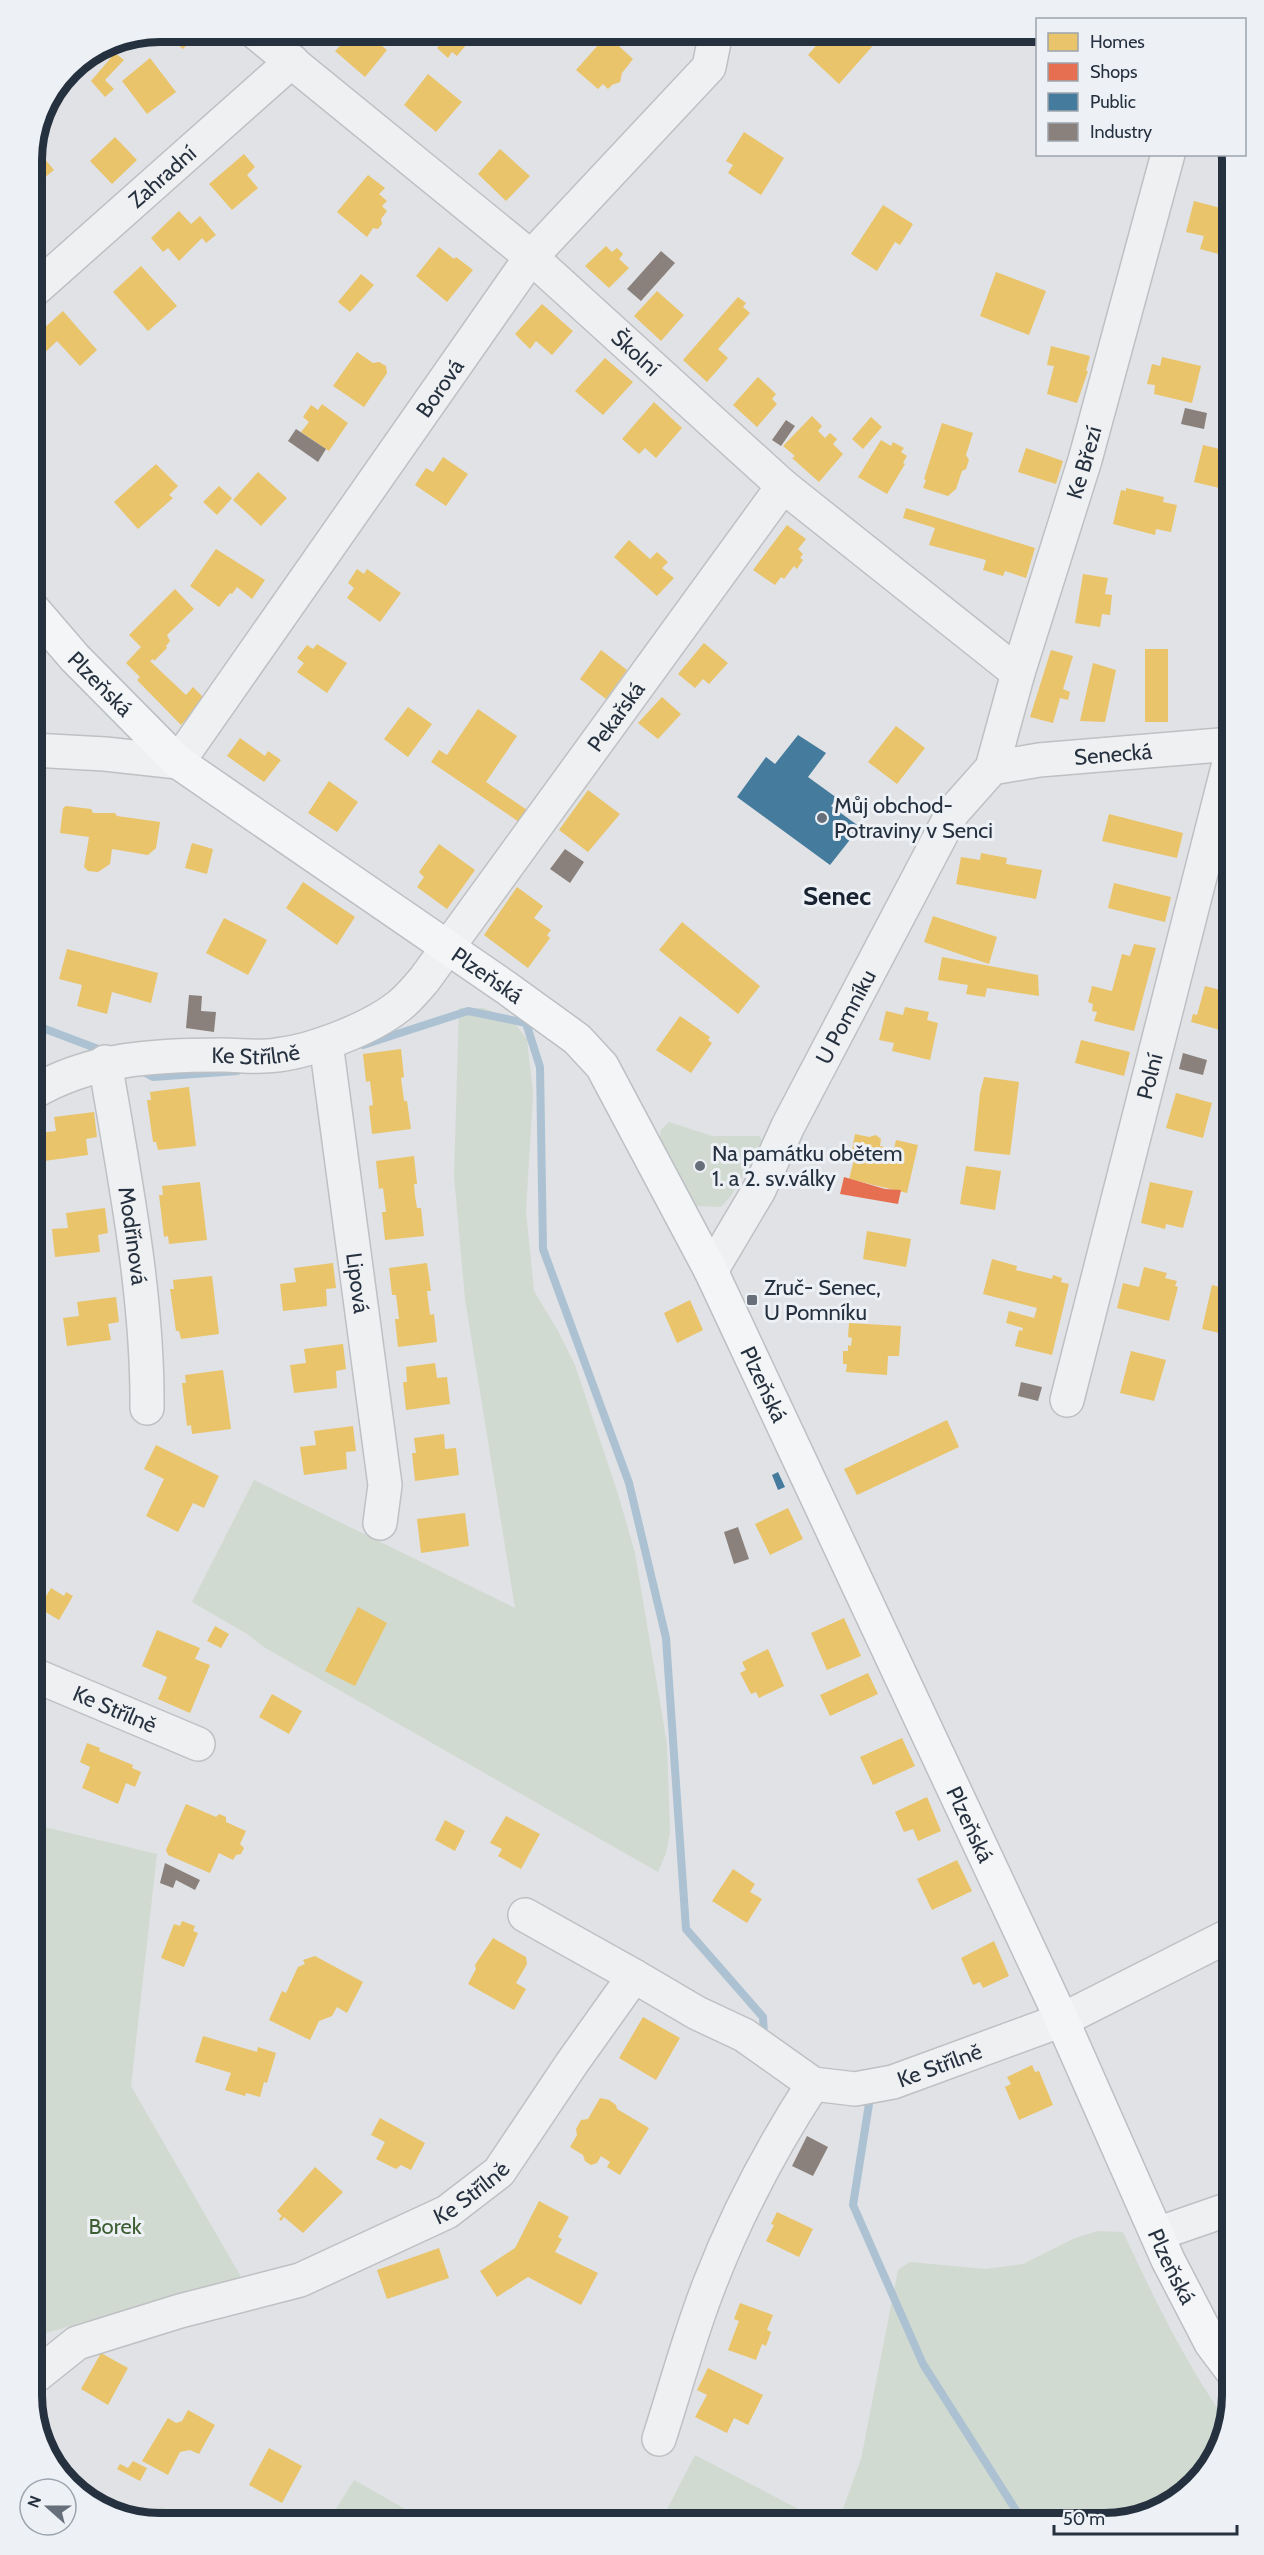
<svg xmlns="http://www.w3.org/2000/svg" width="1264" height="2555" viewBox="0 0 1264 2555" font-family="Cabin,sans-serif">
<rect width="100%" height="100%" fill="#e0e2e5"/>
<path fill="#d1dad0" d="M459 1008H484L512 1020 527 1039 533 1094 526 1211 534 1291 557 1329 575 1365 618 1494 635 1553 667 1744 670 1833 666 1853 658 1872 262 1646 249 1635 192 1602 254 1480 515 1608 465 1299 454 1176Z
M669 1122 712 1136H760L763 1142 730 1197 721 1207 695 1206 659 1145 661 1130Z
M32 1824 157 1854 131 2086 241 2277 32 2337Z
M1098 2231 1123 2232C1153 2296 1184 2361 1225 2419L1211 2467 1153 2514 1104 2523H838L861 2459 898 2270 910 2262 986 2269 1023 2264 1075 2238Z
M695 2455 825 2523H660Z
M354 2480 430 2523H327Z
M162 2507 193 2523H152L136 2517Z"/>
<path fill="#e9c46a" d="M162 32H200L183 49Z
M339 32H365L387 50 365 77 335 51 341 45 333 39Z
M450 32 467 44 457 56 452 52 448 58 437 48Z
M828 32H885L839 84 808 55Z
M607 35 633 59 622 73 620 82 612 85 608 89 603 84 598 89 576 70Z
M115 53 124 60 105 80 114 89 105 97 91 81Z
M150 58 176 92 147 114 122 81Z
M428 74 462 102 436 132 404 105Z
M744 132 784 158 761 195 728 173 733 165 726 161Z
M115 137 137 160 112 184 90 161Z
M33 145 54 170 38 183 32 175Z
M500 149 530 176 506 201 478 174Z
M244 154 255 167 247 175 258 188 232 210 209 184Z
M1226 154H1231L1232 169 1223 166Z
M368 175 385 188 379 194 387 201 382 206 387 211 381 219 382 224 378 229 373 228 367 237 337 212Z
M1194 201 1232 211V243H1229L1226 256 1200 249 1204 236 1186 232Z
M883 205 913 224 900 245 895 242 877 271 851 254Z
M179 211 191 224 200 216 216 235 206 243 202 238 179 261 168 248 163 252 151 238Z
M606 246 612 252 617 248 623 254 619 259 629 268 609 288 585 266Z
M439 247 454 259 456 257 473 270 447 302 416 276Z
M141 266 177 306 148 331 113 292Z
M996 272 1046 291 1029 335 980 316Z
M361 274 374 285 350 312 338 302Z
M657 291 684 315 661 341 634 316Z
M738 297 746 303 743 307 750 313 718 349 728 358 707 382 683 360Z
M542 304 573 331 552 355 536 341 530 349 515 334Z
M63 311 97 350 80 366 57 341 32 365V339Z
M1051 346 1090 356 1086 371H1088L1077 403 1047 394 1054 366 1047 365Z
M357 352 373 363 379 362 386 366 387 373 364 407 333 386Z
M1162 357 1201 366 1192 403 1154 394 1155 385 1147 384 1152 364 1160 366Z
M605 358 633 382 603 415 575 391Z
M758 377 776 394 772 399 777 404 757 427 733 405Z
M32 384 44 398 32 409Z
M654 402 682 428 656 458 645 448 639 454 622 439Z
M322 404 348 423 329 451 301 432 309 422 303 417 311 405 318 410Z
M812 416 822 426 818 431 825 438 830 433 837 439 833 444 843 454 819 482 792 458 795 456 783 446Z
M871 417 882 427 863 449 852 439Z
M942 423 973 433 966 455 969 460 966 469 962 471 956 489 948 496 923 488 926 480 924 479Z
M881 440 891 446 893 442 904 448 901 452 907 456 903 463 905 464 887 494 858 477Z
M1203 445 1232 452V491L1194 482Z
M1026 448 1063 461 1056 484 1018 472Z
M443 457 468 474 446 506 415 485 426 468 433 472Z
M156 464 178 486 169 495 173 498 138 529 114 502Z
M258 472 287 498 261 526 233 500Z
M219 486 232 498 217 515 203 502Z
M1126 488 1164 497 1163 502 1177 505 1171 532 1156 529 1155 535 1113 524 1121 490 1126 491Z
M906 508 1035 548 1026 578 1005 571 1003 576 983 570 986 560 929 545 935 528 903 518Z
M787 525 806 539 798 549 803 554 800 558 803 560 797 569 794 566 784 579 781 577 775 585 753 570Z
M629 540 650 559 657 552 668 562 662 568 674 578 657 596 614 557Z
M216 549 265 580 252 599 237 587 232 594 230 593 219 607 190 586Z
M357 569 364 574 367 569 401 593 380 622 347 598 354 588 348 583Z
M1083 574 1108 578 1105 594 1112 595 1110 615 1102 614 1100 627 1075 623Z
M175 589 194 609 167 635 170 641 166 646 167 648 154 661 153 659 150 661 186 695 193 687 205 699 181 725 137 680 140 677 126 663 141 647 129 635Z
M704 643 728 663 709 684 703 679 695 688 678 674Z
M317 644 347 663 327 693 297 672 304 663 297 658 307 645 313 649Z
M1145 649H1168V722H1145Z
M601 650 627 670 606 699 580 679Z
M1051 650 1073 656 1063 689 1070 692 1068 700 1060 698 1053 723 1030 717Z
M1093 663 1116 670 1105 722 1080 721Z
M662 697 681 714 658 739 638 723Z
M408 707 432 724 408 757 384 739Z
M478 709 517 736 486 782 527 810 519 822 431 762 439 750 447 755Z
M896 726 925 748 897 784 868 762Z
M240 738 265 756 268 751 281 760 264 782 227 756Z
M329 781 358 802 337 832 308 813Z
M588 790 620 814 588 852 559 830Z
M32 805 38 806 35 836 32 835Z
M66 806 91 809 93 813H115L117 816 160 822 156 848 148 855 112 849 110 864 98 872 88 871 84 867 89 837 60 833 63 808Z
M1109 814 1183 833 1177 858 1102 841Z
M192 843 213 849 207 874 185 868Z
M439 844 475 870 447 909 417 887 424 877 419 872Z
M981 853 1007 858 1006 864 1042 870 1036 899 956 884 961 857 980 860Z
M1230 879 1232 880V918L1222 915Z
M303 882 355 917 337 945 286 908Z
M1114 883 1171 897 1165 922 1108 908Z
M517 887 543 906 534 918 551 930 547 935 550 938 528 968 484 935Z
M933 916 997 937 989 964 924 942Z
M224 918 267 940 248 975 206 953Z
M682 922 760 986 738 1014 659 950Z
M1134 944 1156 948 1134 1031 1094 1021 1097 1012 1092 1011 1093 1004 1088 1002 1092 986 1112 991 1122 954 1130 956Z
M67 949 158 973 151 1003 112 992 107 1014 77 1006 82 985 59 979Z
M942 957 1038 975 1039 996 987 988 985 997 966 994 968 985 938 980Z
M1205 986 1232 993V1012H1229L1224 1031 1191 1022 1193 1014 1197 1015Z
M905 1007 929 1012 927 1020 938 1023 930 1060 892 1051 894 1043 879 1040 886 1011 903 1015Z
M680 1016 710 1037 708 1040 712 1043 691 1073 656 1050Z
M1081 1040 1130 1052 1124 1076 1075 1063Z
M401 1049 404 1077 401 1078 404 1101H407L411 1129 372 1134 369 1106 373 1105 370 1081 366 1082 363 1054Z
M1224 1073H1232V1085H1224Z
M984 1077 1019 1082 1010 1155 974 1151 980 1093Z
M189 1087 196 1146 158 1150 156 1142H153L147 1100H151L150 1092Z
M1176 1093 1212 1103 1203 1138 1166 1128Z
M94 1112 97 1137 86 1139 88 1155 44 1161 40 1133 56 1131 54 1117Z
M855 1134 869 1137 876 1135 881 1139 880 1146 894 1149 896 1140 918 1145 907 1193 849 1179 855 1156 851 1155Z
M414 1156 417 1184H414L415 1196 417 1208H421L424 1236 385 1240 382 1212H386L383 1188 379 1189 376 1161Z
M966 1166 1001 1171 995 1210 960 1204Z
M1231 1169H1232V1205L1228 1204Z
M200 1182 207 1240 169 1244 168 1236 164 1237 159 1195H163L162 1186Z
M1150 1182 1193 1191 1183 1228 1166 1224 1165 1229 1141 1223Z
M105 1208 108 1233 98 1235 100 1252 55 1257 52 1229 68 1228 66 1213Z
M867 1231 911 1239 906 1267 863 1259Z
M992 1259 1017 1266 1016 1270 1052 1279 1053 1275 1062 1278 1061 1282 1069 1284 1052 1355 1015 1346 1019 1330 1022 1331 1023 1328 1006 1323 1009 1311 1034 1318 1037 1308 983 1294Z
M333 1263 336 1288 326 1289 327 1306 283 1311 280 1284 296 1282 294 1268Z
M427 1263 431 1291H427L430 1315 434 1314 437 1342 398 1347 395 1319H399L396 1295H392L389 1268Z
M1144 1267 1167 1273 1165 1278 1177 1281 1175 1286 1178 1287 1169 1321 1117 1308 1123 1283 1139 1287Z
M212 1276 219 1334 181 1339 179 1331H176L170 1289H174L173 1280Z
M1229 1277 1232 1278V1336L1202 1329 1212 1285 1227 1289Z
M116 1297 119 1322 108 1324 111 1340 67 1346 63 1318 79 1316 77 1302Z
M690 1300 703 1330 677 1343 664 1313Z
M849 1323 901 1326 899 1356H888L887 1375 846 1372 847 1364H843V1351H848V1345L851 1346 852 1338 848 1337Z
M343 1344 346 1369 336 1371 337 1388 294 1393 290 1365 306 1363 304 1349Z
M1131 1351 1166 1360 1154 1401 1120 1393Z
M435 1363 437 1378 447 1377 450 1404 406 1410 403 1382H407L406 1367Z
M223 1370 231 1429 192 1434 191 1425 187 1426 182 1383H186L185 1375Z
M947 1420 959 1447 857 1495 844 1469Z
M353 1426 356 1451 346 1452 347 1469 304 1475 300 1447 316 1445 314 1431Z
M444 1434 445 1449 456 1448 459 1475 415 1481 412 1453H416L414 1438Z
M156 1445 219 1476 204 1508 193 1503 178 1532 146 1516 164 1479 144 1469Z
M788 1508 803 1539 770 1555 755 1524Z
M465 1513 469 1546 421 1553 417 1519Z
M51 1588 64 1596 66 1592 73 1596 59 1620 39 1608Z
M358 1607 387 1623 355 1686 325 1671Z
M844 1618 861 1656 827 1670 811 1633Z
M215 1626 229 1634 221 1648 207 1641Z
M157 1630 200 1648 195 1659 210 1665 190 1713 158 1699 167 1677 142 1666Z
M768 1649 784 1686 759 1698 756 1692 751 1694 740 1673 746 1670 742 1662Z
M868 1673 878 1694 830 1716 820 1695Z
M272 1694 302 1711 289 1734 259 1717Z
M902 1738 915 1766 873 1785 860 1757Z
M87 1743 100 1748 99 1751 133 1765 132 1768 141 1772 135 1787 126 1783 118 1804 82 1788 90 1767 80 1762Z
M927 1797 941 1831 918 1841 913 1829 904 1832 895 1812Z
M186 1804 216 1817 219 1814 226 1817V1822L246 1831 240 1844 244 1848 241 1854 236 1855 233 1860 219 1853 210 1873 168 1855 166 1850Z
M506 1816 540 1834 521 1869 498 1856 502 1849 490 1843Z
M445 1820 465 1831 455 1851 435 1840Z
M957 1860 972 1891 932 1910 917 1879Z
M733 1869 755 1884 750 1892 762 1899 747 1923 712 1901Z
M182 1921 195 1926 193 1931 198 1933 184 1967 161 1958 174 1924 180 1926Z
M493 1938 526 1957 527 1964 516 1983 526 1989 514 2010 468 1984 476 1969 475 1965Z
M994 1941 1009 1976 983 1988 980 1982 973 1985 961 1958Z
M315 1956 363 1982 347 2013 337 2007 332 2016 319 2021 310 2040 269 2020 282 1991 286 1993 298 1967 305 1964 303 1960Z
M643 2017 680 2038 656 2080 619 2058Z
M203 2036 257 2052 258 2047 276 2053 267 2083 264 2082 260 2097 246 2093 245 2096 225 2090 231 2073 195 2062Z
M1032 2065 1035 2072 1039 2071 1053 2105 1019 2120 1005 2087 1011 2084 1007 2077Z
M600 2098 609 2100 616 2105 617 2109 649 2128 620 2175 607 2167 610 2162 601 2156 597 2163 591 2165 585 2161 583 2155 570 2147 577 2135 576 2129 581 2120 588 2119Z
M380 2118 425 2143 411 2170 401 2165 396 2169 376 2159 385 2142 371 2135Z
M315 2167 343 2192 303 2233 284 2217 281 2221 279 2219 282 2216 277 2211Z
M539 2201 569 2217 558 2237 562 2239 555 2252 598 2273 581 2305 528 2277 497 2297 480 2271 515 2248Z
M777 2212 813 2229 799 2257 766 2241 774 2225 771 2224Z
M439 2248 449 2278 387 2299 377 2270Z
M740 2303 773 2315 767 2330 771 2332 766 2346 762 2344 756 2360 728 2350 739 2321 734 2319Z
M101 2353 128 2368 108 2405 81 2389Z
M708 2368 763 2395 748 2425 734 2418 727 2433 695 2417 707 2395 697 2390Z
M188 2410 215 2425 199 2454 190 2450 180 2452 168 2475 142 2461 168 2418 176 2423 182 2421Z
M269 2448 302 2466 282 2503 249 2485Z
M133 2461 147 2468 140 2481 117 2469 120 2464 128 2468Z
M243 2516 263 2523H241Z"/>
<path fill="#e76f51" d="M844 1177 885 1189 901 1190 898 1204 840 1194Z"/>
<path fill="#457b9d" d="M798 735 826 753 808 777 837 798 831 806 860 827 830 865 737 797 766 757 775 764Z
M778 1472 785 1487 778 1490 772 1475Z"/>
<path fill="#8a817c" d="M661 251 675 263 641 301 627 289Z
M1185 408 1207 413 1204 429 1181 424Z
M786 420 795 426 781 446 772 440Z
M296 429 326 449 318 462 288 441Z
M565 849 584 862 570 883 550 869Z
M189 995 202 996 201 1011 216 1012 214 1032 186 1028Z
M1183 1053 1207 1060 1203 1075 1179 1069Z
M1021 1382 1042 1387 1038 1401 1018 1396Z
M738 1527 749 1559 734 1564 724 1532Z
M165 1863 200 1880 195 1890 176 1880 173 1888 160 1883Z
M807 2136 828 2147 813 2176 792 2166Z"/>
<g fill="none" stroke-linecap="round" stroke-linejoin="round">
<path stroke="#acc2d3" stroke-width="8" d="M32 1024 106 1052
M363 1045 468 1011 526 1023 540 1067 543 1249 629 1483 666 1638 686 1929 763 2017 764 2037
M140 1070 153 1077 237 1071
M859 2098 869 2104 853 2205 923 2364 1024 2523"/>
<defs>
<g id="minor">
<path id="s1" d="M255 32 531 257 783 486 1018 673"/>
<path id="s2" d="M32 292 292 61"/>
<path id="s3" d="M32 750 105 754 178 762 531 257 709 67 716 32"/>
<path id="s4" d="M992 768 1039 760 1232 744"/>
<path id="s5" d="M326 1043 385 1485 380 1523"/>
<path id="s6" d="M105 1062C124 1176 148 1293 147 1408"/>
<path id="s7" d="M32 1093C91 1058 155 1055 222 1055 240 1055 258 1058 277 1055 312 1051 370 1029 399 1006 408 999 416 989 424 980L783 486"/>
<path id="s8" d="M711 1271 759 1190 788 1126 953 812 992 768 1018 673 1085 460 1168 154"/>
<path id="s9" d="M1067 1400 1232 751"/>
<path id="s10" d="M32 1674 198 1744"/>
<path d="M525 1915 634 1976"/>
<path d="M1157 2234 1232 2208"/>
<path id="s11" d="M32 2379 77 2343 180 2311 300 2280 447 2212 499 2172 572 2063 634 1976 697 2013 744 2035 813 2084 855 2089 893 2082 1062 2020 1232 1934"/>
<path d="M659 2439C676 2387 690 2333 710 2283 737 2213 772 2147 813 2084"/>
</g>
<g id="major">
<path id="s12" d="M32 608 75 658 178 762 508 989 577 1039 602 1066 711 1271 1062 2020 1168 2260 1211 2343 1232 2371"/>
</g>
</defs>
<use href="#minor" stroke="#bec0c3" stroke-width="36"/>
<use href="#major" stroke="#bcbfc3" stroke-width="36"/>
<use href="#minor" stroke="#eff0f2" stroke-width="33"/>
<use href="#major" stroke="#f4f5f6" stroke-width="33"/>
</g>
<g fill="#676f7a" stroke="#edf1f6" stroke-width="2">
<circle cx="822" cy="818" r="6"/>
<circle cx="700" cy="1166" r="6"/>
<rect x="746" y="1294" width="12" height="12" rx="3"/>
</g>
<g text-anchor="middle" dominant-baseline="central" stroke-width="6" stroke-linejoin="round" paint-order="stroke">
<g font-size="22" fill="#263140" stroke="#edf1f6">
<text stroke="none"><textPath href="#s2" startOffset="174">Zahradní</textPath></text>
<text stroke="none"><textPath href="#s1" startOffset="498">Školní</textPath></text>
<text stroke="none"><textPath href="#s3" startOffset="603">Borová</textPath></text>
<text stroke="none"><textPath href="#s8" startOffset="897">Ke Březí</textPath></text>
<text stroke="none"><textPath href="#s12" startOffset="102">Plzeňská</textPath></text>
<text stroke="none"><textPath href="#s7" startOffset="746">Pekařská</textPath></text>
<text stroke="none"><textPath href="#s4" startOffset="122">Senecká</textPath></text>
<text stroke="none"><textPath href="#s12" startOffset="588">Plzeňská</textPath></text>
<text stroke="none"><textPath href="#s8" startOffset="288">U Pomníku</textPath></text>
<text stroke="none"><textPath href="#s7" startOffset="230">Ke Střílně</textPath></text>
<text stroke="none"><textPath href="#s9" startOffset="334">Polní</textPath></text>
<text stroke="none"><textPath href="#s6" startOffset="176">Modřínová</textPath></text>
<text stroke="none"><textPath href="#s5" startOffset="242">Lipová</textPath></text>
<text stroke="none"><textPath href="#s12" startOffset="1092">Plzeňská</textPath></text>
<text stroke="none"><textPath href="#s10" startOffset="90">Ke Střílně</textPath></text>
<text stroke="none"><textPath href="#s12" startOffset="1578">Plzeňská</textPath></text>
<text stroke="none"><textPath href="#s11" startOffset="1095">Ke Střílně</textPath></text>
<text stroke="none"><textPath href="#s11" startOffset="482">Ke Střílně</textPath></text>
<text stroke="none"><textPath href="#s12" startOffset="2064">Plzeňská</textPath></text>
</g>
<g font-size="22" fill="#263140" stroke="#edf1f6" text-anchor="start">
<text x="834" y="805">Můj obchod-<tspan x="834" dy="25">Potraviny v Senci</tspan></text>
<text x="712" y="1153">Na památku obětem<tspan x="712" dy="25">1. a 2. sv.války</tspan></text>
<text x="764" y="1287">Zruč- Senec,<tspan x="764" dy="25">U Pomníku</tspan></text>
</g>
<g font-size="22" fill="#3d5d32" stroke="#edf1f6">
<text x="115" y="2226">Borek</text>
</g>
<g font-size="26" font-weight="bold" fill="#182230" stroke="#edf1f6">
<text x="837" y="896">Senec</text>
</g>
</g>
<path d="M0 0H1264V2555H0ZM160 42H1104A118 118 0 0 1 1222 160V2395A118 118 0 0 1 1104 2513H160A118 118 0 0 1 42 2395V160A118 118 0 0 1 160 42Z" fill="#edf1f6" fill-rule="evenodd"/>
<path fill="none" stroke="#263140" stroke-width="8" d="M160 42H1104A118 118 0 0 1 1222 160V2395A118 118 0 0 1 1104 2513H160A118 118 0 0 1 42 2395V160A118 118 0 0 1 160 42Z"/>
<rect x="1036" y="18" width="210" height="138" fill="#edf1f6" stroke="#9da4ad" stroke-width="1.5"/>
<rect x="1048" y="33" width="30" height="18" fill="#e9c46a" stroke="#9da4ad" stroke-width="1.5"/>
<text x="1090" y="48" font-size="18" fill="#263140">Homes</text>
<rect x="1048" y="63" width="30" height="18" fill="#e76f51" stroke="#9da4ad" stroke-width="1.5"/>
<text x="1090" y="78" font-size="18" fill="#263140">Shops</text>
<rect x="1048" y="93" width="30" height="18" fill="#457b9d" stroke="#9da4ad" stroke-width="1.5"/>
<text x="1090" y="108" font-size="18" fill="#263140">Public</text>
<rect x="1048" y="123" width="30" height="18" fill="#8a817c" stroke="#9da4ad" stroke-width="1.5"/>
<text x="1090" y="138" font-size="18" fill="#263140">Industry</text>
<g transform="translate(48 2507) rotate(291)"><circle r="28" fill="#edf1f6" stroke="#9da4ad" stroke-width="1.5"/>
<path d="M0-4.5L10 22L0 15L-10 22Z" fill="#676f7a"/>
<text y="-9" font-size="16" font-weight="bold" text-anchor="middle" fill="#263140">N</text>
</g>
<path d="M1054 2525v9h183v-9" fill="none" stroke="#263140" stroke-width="3"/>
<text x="1063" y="2525" font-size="18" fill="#263140" stroke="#edf1f6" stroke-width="4.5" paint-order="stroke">50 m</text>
</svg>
